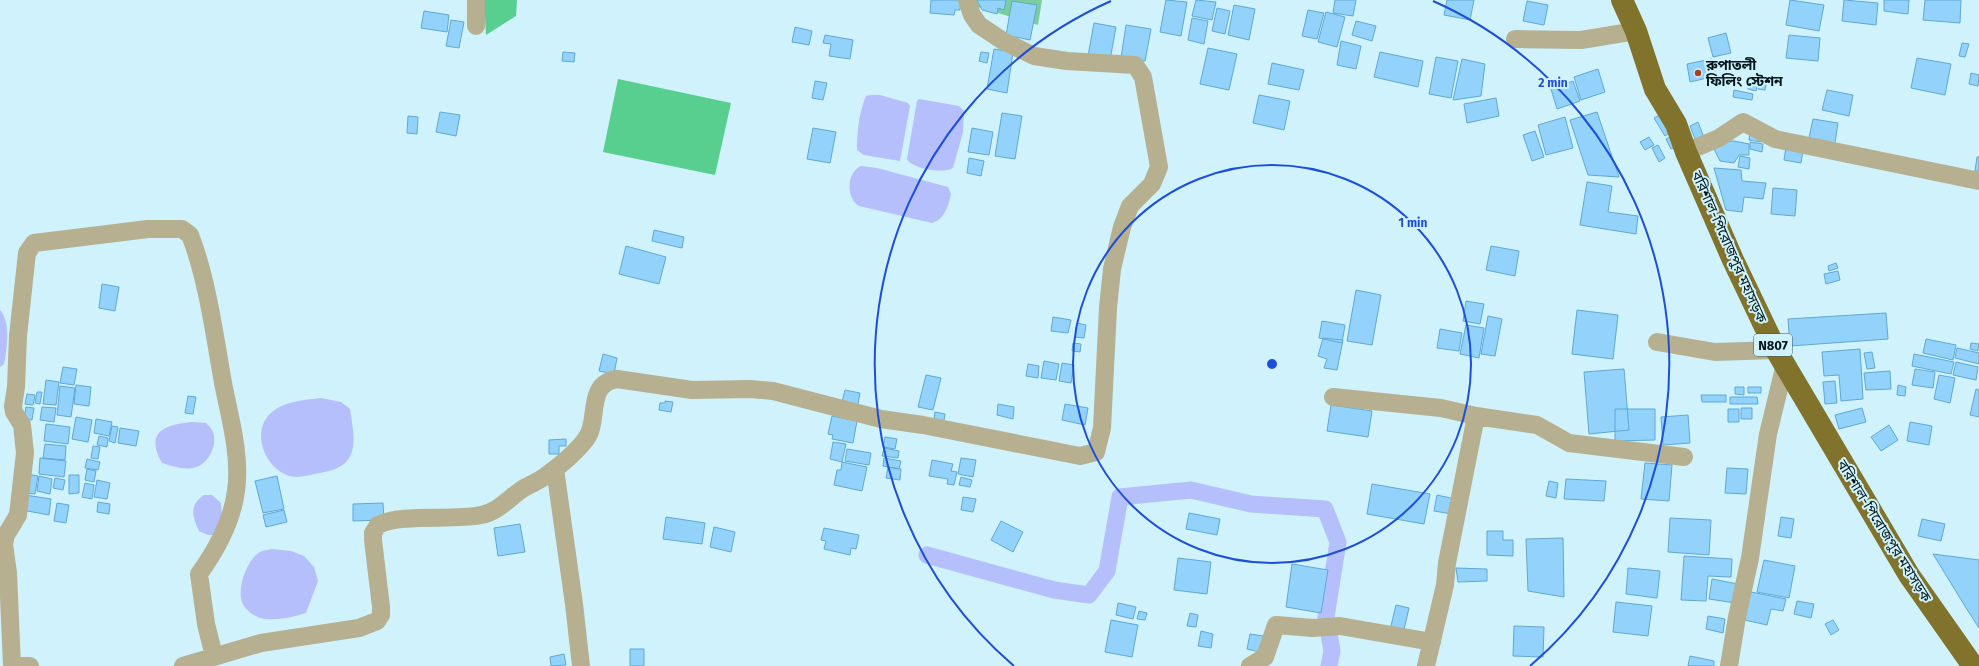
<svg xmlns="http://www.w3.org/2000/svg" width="1979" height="666" viewBox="0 0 1979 666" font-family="'Fira Sans','Noto Sans Bengali',sans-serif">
<rect width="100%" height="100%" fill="#cff2fc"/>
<path fill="#7bcd9c" d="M954 0H1042L1038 25Z"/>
<path fill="#58cf8e" d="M484 0H517L516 16 486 35Z
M618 79 731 103 715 175 603 152Z"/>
<path fill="#b4bffb" d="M871 95H880L908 103 910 106 900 161 864 155 857 150C857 132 859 112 866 96Z
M919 99 959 106 964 111 963 132 953 168C944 174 912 169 907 159L917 101Z
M861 166 877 168 948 187 951 194C949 205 944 220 932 223L859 206C846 198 846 173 861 166Z
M0 310C11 322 7 349 4 364L0 367Z
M321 398 341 402 350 409C355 441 361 467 320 473 312 474 303 477 296 477 267 475 248 432 272 412 285 401 304 400 321 398Z
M194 422 206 423C208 425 211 428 212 430 219 443 209 463 196 467 187 471 171 466 162 463 144 431 166 424 194 422Z
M204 495H212L221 503 222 516 216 535H208L199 531C192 517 189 505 204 495Z
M272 549 291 551 304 556 314 567 318 581 306 613C293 617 280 620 266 619 258 619 245 611 242 602 237 588 247 559 260 552 264 550 269 550 272 549Z"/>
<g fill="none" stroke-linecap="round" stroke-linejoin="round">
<path stroke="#b4bffb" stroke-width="17" d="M927 555 1054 590 1089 595 1107 571 1120 497 1191 490 1251 504 1325 509 1338 542 1326 617 1332 651 1329 666"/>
</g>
<path fill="#93d3fb" stroke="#5fa8d3" d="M931 0H961L960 10H955L954 15 930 13Z
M977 0H1006L1004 10 998 8 997 14 982 10Z
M1166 0 1187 2 1181 36 1160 32Z
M1196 0 1216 2 1212 20 1192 16Z
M1335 0H1356L1353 16 1333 13Z
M1447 0H1474L1470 20 1444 15Z
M1790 0 1824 5 1819 31 1786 25Z
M1844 0 1878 3 1876 25 1842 21Z
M1884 0H1909L1908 14 1884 11Z
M1925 0H1961L1960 23 1923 20Z
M1012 1 1037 5 1030 40 1006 35Z
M1527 1 1548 5 1544 25 1523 21Z
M1234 5 1255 9 1249 40 1228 35Z
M1217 8 1230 11 1225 34 1212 31Z
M1308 10 1324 13 1317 39 1302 36Z
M424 11 449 15 447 32 421 28Z
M1326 12 1345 17 1337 47 1318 42Z
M1192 18 1208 21 1204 44 1188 40Z
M451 20 464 22 459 48 446 46Z
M1356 21 1376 26 1372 41 1352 35Z
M1094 23 1116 27 1110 60 1088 56Z
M1126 25 1151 29 1145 61 1121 58Z
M795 27 812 31 809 45 792 42Z
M1726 33 1731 53 1713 57 1708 38Z
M825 35 853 40 850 59 829 56 831 44 823 43Z
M1789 35 1820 38 1818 61 1786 58Z
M1341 41 1361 46 1356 69 1337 65Z
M1962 43 1969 44 1965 57 1959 56Z
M1208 48 1237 54 1229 90 1200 84Z
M994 49 1013 52 1007 93 987 89Z
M563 52 575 53 574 62 562 61Z
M981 52 989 53 987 63 979 61Z
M1380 52 1423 61 1418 87 1374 77Z
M1436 57 1458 61 1451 98 1429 94Z
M1917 58 1951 64 1945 95 1911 88Z
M1462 59 1485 64 1481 96 1453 100Z
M1712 59 1716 76 1690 82 1687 64Z
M1272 63 1304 70 1299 90 1268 84Z
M1598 69 1605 92 1581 100 1574 77Z
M1971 73 1979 75 1978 86 1969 84Z
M815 81 827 83 823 100 812 98Z
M1573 81 1580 101 1557 109 1551 89Z
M1749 82 1758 84 1756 91 1748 89Z
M1760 83 1766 85 1765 90 1758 89Z
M1734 90 1753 94 1752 100 1733 97Z
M1827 90 1853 95 1849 116 1822 110Z
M1259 95 1290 101 1284 130 1253 123Z
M1496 98 1499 116 1467 123 1464 104Z
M440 112 460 115 456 136 436 132Z
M1597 112 1619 177 1588 175 1570 120Z
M1002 113 1022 116 1015 159 995 156Z
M1661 114 1671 132 1665 136 1654 118Z
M408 116 418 117 417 134 407 133Z
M1565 117 1573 148 1546 155 1538 125Z
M1813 119 1838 123 1835 143 1809 138Z
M1698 122 1705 140 1697 144 1690 126Z
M813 128 836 132 830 163 807 159Z
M972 128 993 132 989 155 968 152Z
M1535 131 1544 157 1532 161 1523 135Z
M1750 133 1762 134 1761 142 1749 140Z
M1672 136 1677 146 1671 149 1666 139Z
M1649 137 1654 145 1645 150 1640 142Z
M1734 141 1749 144V155H1739L1734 163 1720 161 1712 145 1716 142Z
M1750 142 1763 144 1762 152 1750 149Z
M1658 145 1665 158 1659 162 1652 148Z
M1786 147 1803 150 1801 163 1784 160Z
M1740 156 1750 158 1749 169 1738 167Z
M1977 157H1979V171H1975Z
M969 158 984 161 981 176 967 173Z
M1714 168 1741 170 1742 181 1766 183 1763 199 1744 197 1742 212 1726 210Z
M1587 182 1612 186 1608 212 1638 216 1636 234 1580 225Z
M1773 188 1797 190 1795 216 1771 214Z
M654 230 684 237 682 248 652 241Z
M626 246 666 257 659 284 619 274Z
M1491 246 1519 251 1515 276 1486 270Z
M1836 263 1838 268 1829 271 1828 266Z
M1838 271 1840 280 1826 284 1824 274Z
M102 284 119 287 115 311 99 308Z
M1356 290 1381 295 1372 345 1347 341Z
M1466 301 1484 304 1480 324 1463 321Z
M1577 310 1618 315 1613 359 1572 354Z
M1886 313 1888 339 1790 346 1788 319Z
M1488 316 1502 319 1495 356 1481 354Z
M1053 317 1071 320 1068 333 1051 331Z
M1322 321 1345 325 1342 343 1319 338Z
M1077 323 1086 325 1084 338 1075 337Z
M1466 325 1484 328 1479 358 1460 354Z
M1440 329 1462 333 1459 351 1437 348Z
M1323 338 1343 340 1337 370 1324 368 1327 359 1318 356Z
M1926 339 1956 345 1953 360 1923 353Z
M1073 343 1081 344 1080 352 1072 351Z
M1971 343 1979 344 1978 351 1970 349Z
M1957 348 1979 353V364L1955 358Z
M1860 349 1863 399 1841 401 1839 375 1824 376 1822 352Z
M1872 352 1875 368 1867 369 1864 353Z
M603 354 617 358 614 374 599 371Z
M1914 354 1954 362 1951 374 1912 366Z
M1044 361 1059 364 1056 380 1041 378Z
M1956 362 1978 367 1976 380 1953 375Z
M1062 363 1074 365 1071 383 1059 381Z
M1028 364 1039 366 1038 378 1026 376Z
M63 367 77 369 74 385 60 383Z
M1624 369 1629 430 1589 434 1584 372Z
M1915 369 1935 372 1933 388 1912 385Z
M1890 371 1891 389 1866 390 1864 373Z
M926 375 941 378 933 410 918 407Z
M1939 375 1955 378 1950 403 1934 399Z
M46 380 59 382 56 405 43 404Z
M1835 381 1837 403 1825 404 1823 382Z
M76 385 91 387 89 406 74 404Z
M1898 385 1906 387 1905 396 1897 395Z
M60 386 75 388 71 417 57 415Z
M1735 387H1744V395L1735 394Z
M1748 387H1761V393H1748Z
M1976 389 1979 390V417L1970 415Z
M845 390 860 393 857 409 841 406Z
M37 392H42L40 404 35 403Z
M27 394 35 395 33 405 25 404Z
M1701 395H1726V402H1702Z
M188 396 196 397 193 414 185 413Z
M1730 397H1757L1758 404H1730Z
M665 401 673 402 671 412 659 410 660 403H665Z
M998 404 1014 407 1013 419 997 415Z
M1065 404 1088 408 1085 425 1062 420Z
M1331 405 1372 411 1368 437 1327 431Z
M26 407 34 408 32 420 24 419Z
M42 407 56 408 54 422 40 420Z
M1741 408H1752V419H1741Z
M1862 408 1866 422 1839 429 1835 415Z
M1615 409H1655V440L1615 441Z
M1728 409H1739V422H1728Z
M935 412 945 414 943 427 933 425Z
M1688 415 1690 443 1663 445 1661 417Z
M832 416 857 421 853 443 832 439 833 435 828 434Z
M76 417 92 420 88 442 72 439Z
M96 419 112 422 109 436 94 433Z
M1910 422 1932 426 1929 445 1907 441Z
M46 424 70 427 68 444 44 441Z
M1889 425 1898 440 1881 451 1871 437Z
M112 426 118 427 115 443 109 441Z
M120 428 139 431 136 446 118 443Z
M99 436 108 438 107 447 97 445Z
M885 437 897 439 895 449 883 447Z
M566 439V446H559V454H549V440Z
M833 442 846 444 842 462 830 459Z
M45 444 66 446 65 460 43 458Z
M93 446 100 447 98 459 91 458Z
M884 448 899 451 898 458 882 456Z
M847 449 871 453 869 465 845 461Z
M40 458 66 461 64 477 39 474Z
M884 458 901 461 899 469 883 466Z
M961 458 976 460 973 477 958 474Z
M87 459 100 462 98 470 85 468Z
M932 460 953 464 951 471 957 472 954 485 947 484 948 479 929 476Z
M842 462 867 467 862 491 834 485 837 470H841Z
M1645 463 1672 465 1669 501 1641 499Z
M888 467 901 469 900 480 886 478Z
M1727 468 1748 469 1746 494 1725 493Z
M87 469 96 471 94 482 85 480Z
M27 474 38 476 35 494 24 493Z
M69 475H79V493L69 494Z
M39 476 52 479 50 494 37 491Z
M277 476 284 509 263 513 255 481Z
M961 477 972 480 970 487 959 485Z
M55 478 65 480 63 490 53 488Z
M1566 479 1606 481 1604 501 1564 499Z
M97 480 110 483 107 499 94 497Z
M1549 481 1558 483 1556 498 1546 496Z
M85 483 94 485 92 499 82 497Z
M1372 484 1430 494 1424 524 1367 514Z
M25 495 51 499 49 515 22 510Z
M1437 495 1455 499 1452 514 1434 511Z
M963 497 976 499 973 512 961 510Z
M98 502 110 504 109 514 97 512Z
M57 503 69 505 66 523 54 521Z
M383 503 384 520 353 521V504Z
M284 510 287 522 266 527 263 515Z
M1189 513 1220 519 1217 535 1186 529Z
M666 517 705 523 702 544 663 539Z
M1781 517 1794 519 1791 538 1778 536Z
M1670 518 1711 520 1709 555 1668 552Z
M1922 519 1945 524 1941 541 1918 536Z
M1001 521 1023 532 1013 552 991 540Z
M520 524 525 552 498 556 494 528Z
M714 527 735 532 731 552 710 547Z
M824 528 859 535 856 549 851 548 850 555 824 549 826 541 821 540Z
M1487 531H1503V540H1513V556L1487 555Z
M1563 538 1564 597 1528 591 1526 539Z
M1933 554 1979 560V628L1968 611Z
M1684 556 1732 559 1731 577 1708 576 1706 601 1681 600Z
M1178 558 1211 562 1207 594 1174 590Z
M1764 560 1795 566 1789 598 1757 592Z
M1292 564 1328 570 1321 613 1286 607Z
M1456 568 1487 569V581L1458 582Z
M1628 568 1660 571 1657 598 1626 594Z
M1712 579 1738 584 1735 603 1709 599Z
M1746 591 1786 599 1783 611 1771 609 1767 625 1740 619Z
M1797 601 1814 604 1811 618 1794 614Z
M1616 602 1652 606 1648 636 1613 632Z
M1118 603 1136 607 1133 619 1116 615Z
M1396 605 1409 608 1403 634 1390 630Z
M1139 611 1147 613 1145 620 1137 619Z
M1190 613 1198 615 1196 627 1187 626Z
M1708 616 1725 619 1723 633 1706 629Z
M1111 620 1138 625 1132 657 1105 652Z
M1833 620 1839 630 1831 635 1825 624Z
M1514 626 1544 627 1543 657 1513 656Z
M1201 631 1213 634 1211 648 1198 646Z
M1250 634 1263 636 1260 652 1247 649Z
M630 649H644V666H630Z
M564 654 566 665 551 666 550 657Z
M1690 656 1714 661V666H1688Z"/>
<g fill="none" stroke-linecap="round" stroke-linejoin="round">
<path stroke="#b6af90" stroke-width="18" d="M476 26V0
M1515 39 1581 40 1636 31
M1686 152 1719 138 1743 122 1775 139 1979 181
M1657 342 1715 352 1776 350
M1333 397 1441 408 1476 416
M555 469 574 604 581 666
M12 666 8 573 4 544 6 535 18 515 25 453 22 425 14 412 13 406 16 387 18 336 27 253 34 243 148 229H182L190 235C207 278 215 337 223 383 230 418 241 456 236 491 232 522 217 549 199 574L206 624 214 656
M12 666H30
M183 666 261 643 359 628 377 621 381 615V607L373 540V533L378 525C401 513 453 521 481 515 498 512 510 497 524 488 532 484 541 480 548 474 560 466 577 451 586 439 600 421 585 384 617 379L692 390 750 389 773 391 881 419 923 425 1080 456 1096 452 1102 428 1108 308 1112 269 1122 227 1130 206 1152 184 1159 167 1143 77 1135 65 1067 61 1034 56 1003 41 979 25 972 15 967 0
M1250 666 1265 657 1276 625 1313 628 1340 626 1432 642
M1426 666 1445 585 1447 563 1476 416 1537 425 1569 443 1684 457
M1729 666 1737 617 1750 558 1768 434 1785 364"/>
<path stroke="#81722c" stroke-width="22" d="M1622 0 1636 31 1655 89 1676 124 1686 152 1733 260 1776 350 1909 575 1973 666"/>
</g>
<g fill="none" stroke="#1d4ed8" stroke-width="2">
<circle cx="1272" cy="364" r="199"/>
<path d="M1014 666A397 397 0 0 1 1111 1M1433 1A397 397 0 0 1 1530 666"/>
</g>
<circle fill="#a94022" stroke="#cff2fc" stroke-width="1.5" cx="1698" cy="73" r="4"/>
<g text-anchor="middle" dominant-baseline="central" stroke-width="4" stroke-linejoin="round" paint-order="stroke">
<rect fill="#cff2fc" stroke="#3f575d" stroke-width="1" x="1754" y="334" width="38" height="22" rx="3"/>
<g font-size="13" font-weight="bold" fill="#011419">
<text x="1773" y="345">N807</text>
</g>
<g font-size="14" font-weight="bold" fill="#011419" stroke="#cff2fc" text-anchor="start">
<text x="1706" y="65">রুপাতলী<tspan x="1706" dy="16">ফিলিং স্টেশন</tspan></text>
</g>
<g font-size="14" fill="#011419" stroke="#cff2fc">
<text transform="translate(1729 247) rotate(66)">বরিশাল-পিরোজপুর মহাসড়ক</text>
<text transform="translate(1884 531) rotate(58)">বরিশাল-পিরোজপুর মহাসড়ক</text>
</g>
</g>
<circle cx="1272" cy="364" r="6" fill="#1d4ed8" stroke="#cff2fc" stroke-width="2"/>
<g font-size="12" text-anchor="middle" font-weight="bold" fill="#1d4ed8" stroke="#cff2fc" stroke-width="4" stroke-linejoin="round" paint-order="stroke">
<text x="1553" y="87">2 min</text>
<text x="1413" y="227">1 min</text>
</g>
</svg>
